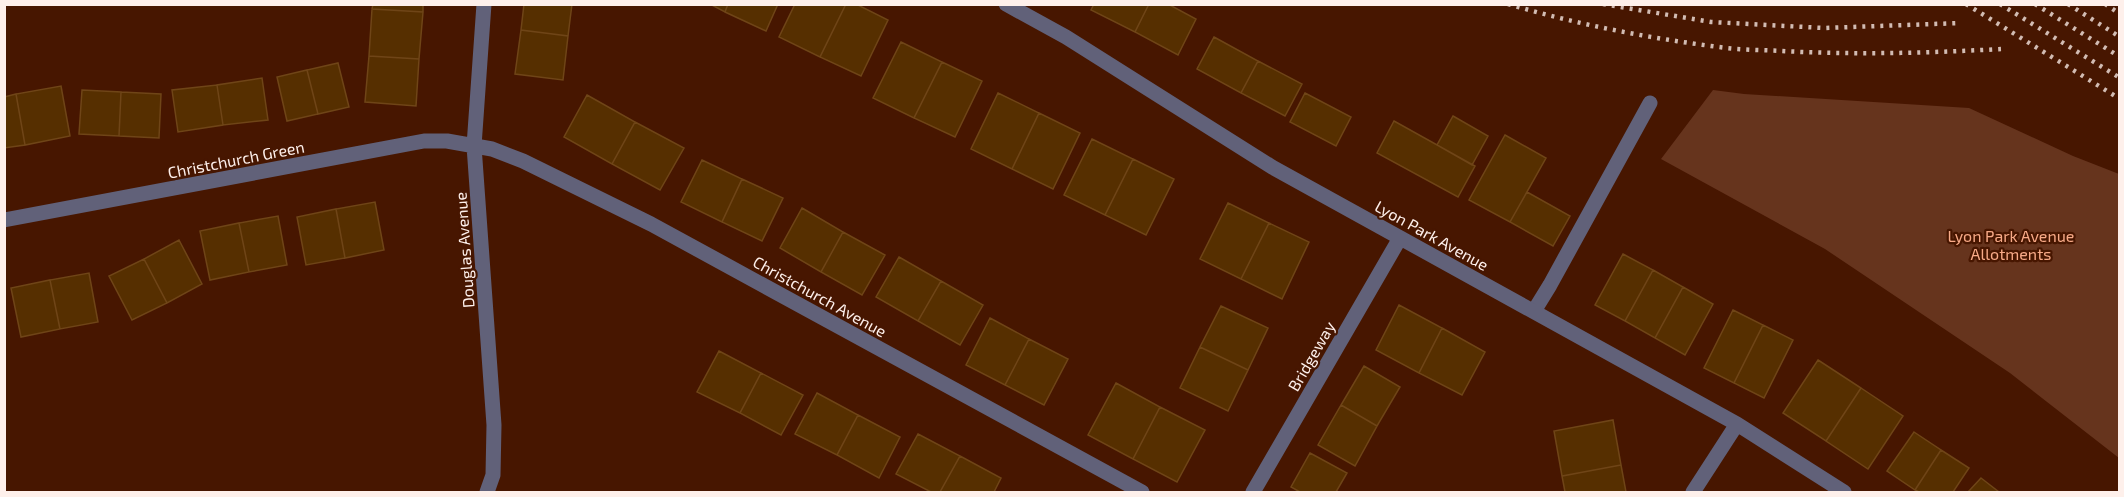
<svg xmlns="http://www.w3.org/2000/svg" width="2124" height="497" viewBox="0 0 2124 497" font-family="'Exo 2',sans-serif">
<rect width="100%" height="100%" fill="#471600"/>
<path fill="#66341d" d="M1713 90 1744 94 1969 108 2073 156 2119 174V458L2010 373 1825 249 1661 159Z"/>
<path fill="#562f00" stroke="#6f4517" stroke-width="1.5" d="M373 4H423V12L372 9Z
M524 4H572L568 36 521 30Z
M710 4H728L725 12Z
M728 4H778L766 31 725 12Z
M795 4H846L820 57 779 37Z
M846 4H856L888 20 861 76 820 57Z
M1094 4H1149L1135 32 1091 10Z
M1149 4H1168L1196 19 1178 55 1135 32Z
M372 9 423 12 419 59 369 56Z
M521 30 568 36 563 80 515 74Z
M1214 37 1258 61 1241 93 1197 69Z
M901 42 942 62 914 118 873 98Z
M369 56 419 59 416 106 365 102Z
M1258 61 1302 84 1285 116 1241 93Z
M942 62 982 81 955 137 914 118Z
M338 63 349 107 318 114 307 70Z
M307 70 318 114 287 121 277 77Z
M262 78 268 120 223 125 217 85Z
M217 85 223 125 178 132 172 90Z
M61 86 70 136 25 145 16 94Z
M82 90 121 92 119 136 79 134Z
M121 92 161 94 159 138 119 136Z
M998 93 1039 113 1012 169 971 149Z
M1305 93 1351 117 1336 146 1290 122Z
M16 94 25 145 4 148V97Z
M587 95 635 122 612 164 564 137Z
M1039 113 1080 133 1053 189 1012 169Z
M1453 116 1488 136 1472 165 1437 145Z
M1394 121 1475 166 1458 197 1377 153Z
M635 122 684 148 660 190 612 164Z
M1505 135 1546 158 1510 222 1469 200Z
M1092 139 1133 159 1105 215 1064 195Z
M1133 159 1174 179 1146 235 1105 215Z
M702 160 742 179 722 222 681 202Z
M742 179 783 198 762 241 722 222Z
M1527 192 1570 216 1553 246 1510 222Z
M375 202 384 250 345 258 336 209Z
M1228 203 1269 223 1241 279 1200 259Z
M802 208 843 232 821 272 780 248Z
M336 209 345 258 306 265 297 217Z
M278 216 287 265 249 272 239 223Z
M239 223 249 272 210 280 200 231Z
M1269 223 1309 242 1282 299 1241 279Z
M843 232 885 255 862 295 821 272Z
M179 240 202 284 167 303 144 259Z
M1623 254 1653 270 1625 321 1595 305Z
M899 257 941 281 918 321 876 297Z
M144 259 167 303 132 320 109 276Z
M1653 270 1683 287 1655 338 1625 321Z
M89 273 98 322 60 329 50 280Z
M50 280 60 329 21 337 11 288Z
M941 281 983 305 960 345 918 321Z
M1683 287 1713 304 1685 355 1655 338Z
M1399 305 1442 328 1419 373 1376 350Z
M1221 306 1268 328 1248 370 1200 347Z
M1733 310 1763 325 1734 383 1704 368Z
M990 318 1029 339 1005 385 966 365Z
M1763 325 1793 340 1764 398 1734 383Z
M1442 328 1485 352 1462 395 1419 373Z
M1029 339 1068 359 1044 405 1005 385Z
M1200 347 1248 370 1228 411 1180 388Z
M719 351 761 373 740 413 697 392Z
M1818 360 1861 388 1826 441 1783 413Z
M1364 366 1400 387 1377 426 1341 405Z
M761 373 803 395 781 435 740 413Z
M1116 383 1160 407 1133 459 1088 435Z
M1861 388 1903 416 1868 469 1826 441Z
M817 393 858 415 837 455 795 434Z
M1341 405 1377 426 1355 466 1318 445Z
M1160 407 1205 430 1177 482 1133 459Z
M858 415 900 437 879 478 837 455Z
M1613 420 1621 465 1562 476 1554 431Z
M1914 432 1941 450 1915 490 1887 471Z
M918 434 960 456 940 492H931L896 474Z
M1941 450 1969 468 1953 492H1919L1915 490Z
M1310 453 1347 473 1336 492H1300L1291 487Z
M960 456 1001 478 994 492H940Z
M1621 465 1626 492H1565L1562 476Z
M1981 478 1999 492H1968Z"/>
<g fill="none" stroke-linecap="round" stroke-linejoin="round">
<path stroke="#616179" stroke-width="15" d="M1534 311 1550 285 1650 103"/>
<path stroke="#616179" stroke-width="15" d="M484 4 474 146 494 425 493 475 487 492
M1006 4 1066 37 1272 167 1737 424 1844 492
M4 220 424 141H447L492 149 523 161 651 224 1142 492
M1253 492 1400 238
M1693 492 1737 424"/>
<path stroke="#d2bcb3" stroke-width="4.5" stroke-dasharray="3 6" stroke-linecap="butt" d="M1508 4C1579 25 1653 39 1727 48 1745 50 1764 50 1782 51 1855 55 1928 53 2001 49
M1603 4 1711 22 1824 28 1961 23
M1966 4 2120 99
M2000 4 2120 78
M2035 4 2120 57
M2068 4 2120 37
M2105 4 2120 14"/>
</g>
<g text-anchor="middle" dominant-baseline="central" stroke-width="4.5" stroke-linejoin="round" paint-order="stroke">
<g font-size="16" fill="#fef0eb" stroke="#471600">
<text transform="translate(236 159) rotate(-11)">Christchurch Green</text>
<text transform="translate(1432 235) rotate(29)">Lyon Park Avenue</text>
<text transform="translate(464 250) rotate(-94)">Douglas Avenue</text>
<text transform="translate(820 296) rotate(29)">Christchurch Avenue</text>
<text transform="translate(1311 356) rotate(-60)">Bridgeway</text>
</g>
<g font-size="16" fill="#f8aa87" stroke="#471600">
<text x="2011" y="235">Lyon Park Avenue<tspan x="2011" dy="18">Allotments</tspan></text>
</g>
</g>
<rect width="2124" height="497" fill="none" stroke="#fef0eb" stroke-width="12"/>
</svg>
